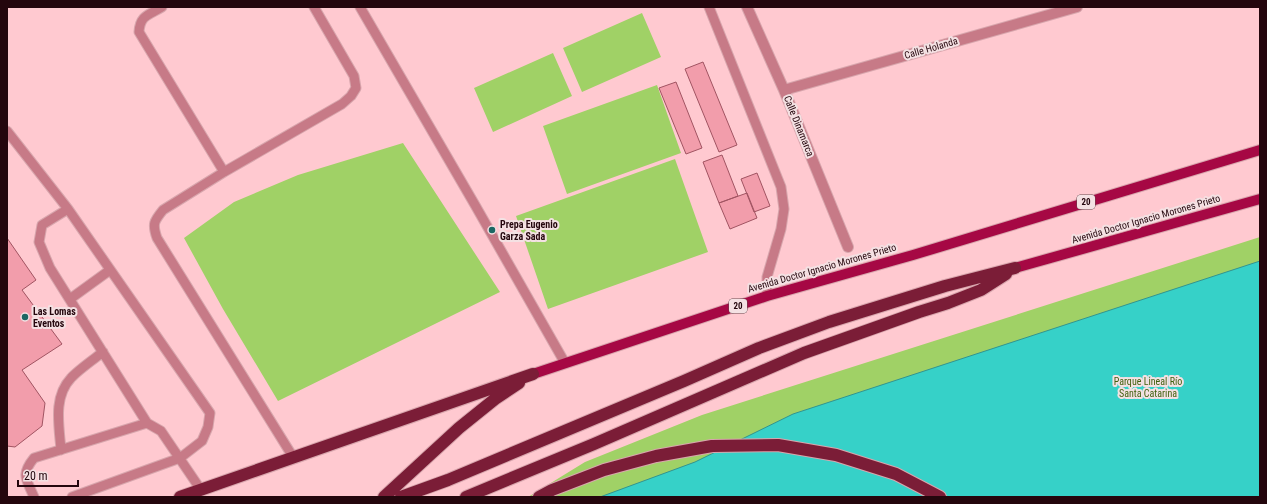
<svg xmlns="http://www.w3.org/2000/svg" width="1267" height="504" viewBox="0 0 1267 504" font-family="'Roboto Condensed',sans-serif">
<rect width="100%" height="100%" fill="#ffc9d0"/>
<path fill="#a0d166" d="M642 13 661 57 582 92 563 48Z
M553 53 572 96 493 132 474 88Z
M657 85 681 153 567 194 543 126Z
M403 143 500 292 278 401 223 309 184 238 234 202 298 175Z
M675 159 708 252 548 309 516 216Z
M1260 237V497H528L585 462 702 415Z"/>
<path fill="#36d1c8" stroke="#319490" d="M1260 261V497H600L695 462 793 414Z"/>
<path fill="#f29dab" stroke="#a15462" d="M703 62 737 145 719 152 685 69Z
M676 82 702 148 686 154 659 88Z
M722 155 738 196 719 203 703 162Z
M757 173 770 206 754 212 741 179Z
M747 193 757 218 730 229 719 203Z
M7 238 36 280 22 290 62 344 22 370 45 403 42 426 15 447 7 446Z"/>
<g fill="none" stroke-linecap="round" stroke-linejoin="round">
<defs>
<path id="lane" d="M162 7C149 15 140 15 139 32L224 172
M360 7 475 205 565 363
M709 7 781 187 784 209 781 229 767 277V296
M7 131 68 209 210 413 208 427 202 441 180 458 72 497
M68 209 42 225 39 242 50 268 147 423 161 431 201 490
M70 299 110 270
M61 450C59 425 53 397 71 378 78 370 94 359 103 352
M293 457 157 238C152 224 154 221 163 210L224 172 342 104 351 96 356 88 354 76 314 7
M34 497C27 480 20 475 34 458L147 423"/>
<path id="street" d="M747 7 784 90 848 247
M784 90 1077 7"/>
<path id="primary" d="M1015 268 1260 199
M533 374 767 296 913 255 1260 150"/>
<path id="highway" d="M180 497 533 374
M384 497 459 428 495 399 519 383
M401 497 448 480 684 381 759 348 829 322 945 286 1015 268
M466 497 594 444 804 353 919 312 948 303 981 290 1006 274
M539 497 552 490 604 470 656 456 712 446 778 445 836 455 896 474 940 497"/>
</defs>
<use href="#lane" stroke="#d8a6ad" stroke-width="11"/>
<use href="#street" stroke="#d8a6ad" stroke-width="12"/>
<use href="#primary" stroke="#d8a6ad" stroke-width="12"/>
<use href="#highway" stroke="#d8a6ad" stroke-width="14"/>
<use href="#lane" stroke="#c77a87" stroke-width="9"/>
<use href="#street" stroke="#c77a87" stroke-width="10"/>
<use href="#primary" stroke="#a60844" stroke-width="10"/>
<use href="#highway" stroke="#7b1d37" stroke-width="12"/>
</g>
<g fill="#1b6763" stroke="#f4e1e3" stroke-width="1.5">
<circle cx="492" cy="230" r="4"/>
<circle cx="25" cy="317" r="4"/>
</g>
<g text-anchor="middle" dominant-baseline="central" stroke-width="4" stroke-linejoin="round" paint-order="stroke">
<g fill="#f4e1e3" stroke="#62484d" stroke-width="1">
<rect x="1077" y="195" width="18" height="14" rx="3"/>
<rect x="729" y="299" width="18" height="14" rx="3"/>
</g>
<g font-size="9" font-weight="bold" fill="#24060d">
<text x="1086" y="202">20</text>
<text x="738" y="306">20</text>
</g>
<g font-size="10" fill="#24060d" stroke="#f4e1e3">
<text transform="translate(931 48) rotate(-16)">Calle Holanda</text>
<text transform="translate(799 126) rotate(68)">Calle Dinamarca</text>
<text transform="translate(1146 219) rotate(-16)">Avenida Doctor Ignacio Morones Prieto</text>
<text transform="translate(822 268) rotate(-16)">Avenida Doctor Ignacio Morones Prieto</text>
</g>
<g font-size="10" font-weight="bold" fill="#24060d" stroke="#f4e1e3" text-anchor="start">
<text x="500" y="224">Prepa Eugenio<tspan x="500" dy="12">Garza Sada</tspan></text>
<text x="33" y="311">Las Lomas<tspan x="33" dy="12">Eventos</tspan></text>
</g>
<g font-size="10" fill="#3f5f0d" stroke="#f4e1e3">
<text x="1148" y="381">Parque Lineal Río<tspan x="1148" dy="12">Santa Catarina</tspan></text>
</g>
</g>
<rect width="1267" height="504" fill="none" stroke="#24060d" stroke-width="16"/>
<path d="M18 480v6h60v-6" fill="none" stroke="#24060d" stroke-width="2"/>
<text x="24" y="480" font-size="12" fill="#24060d" stroke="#f4e1e3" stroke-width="3" paint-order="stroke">20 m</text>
</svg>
